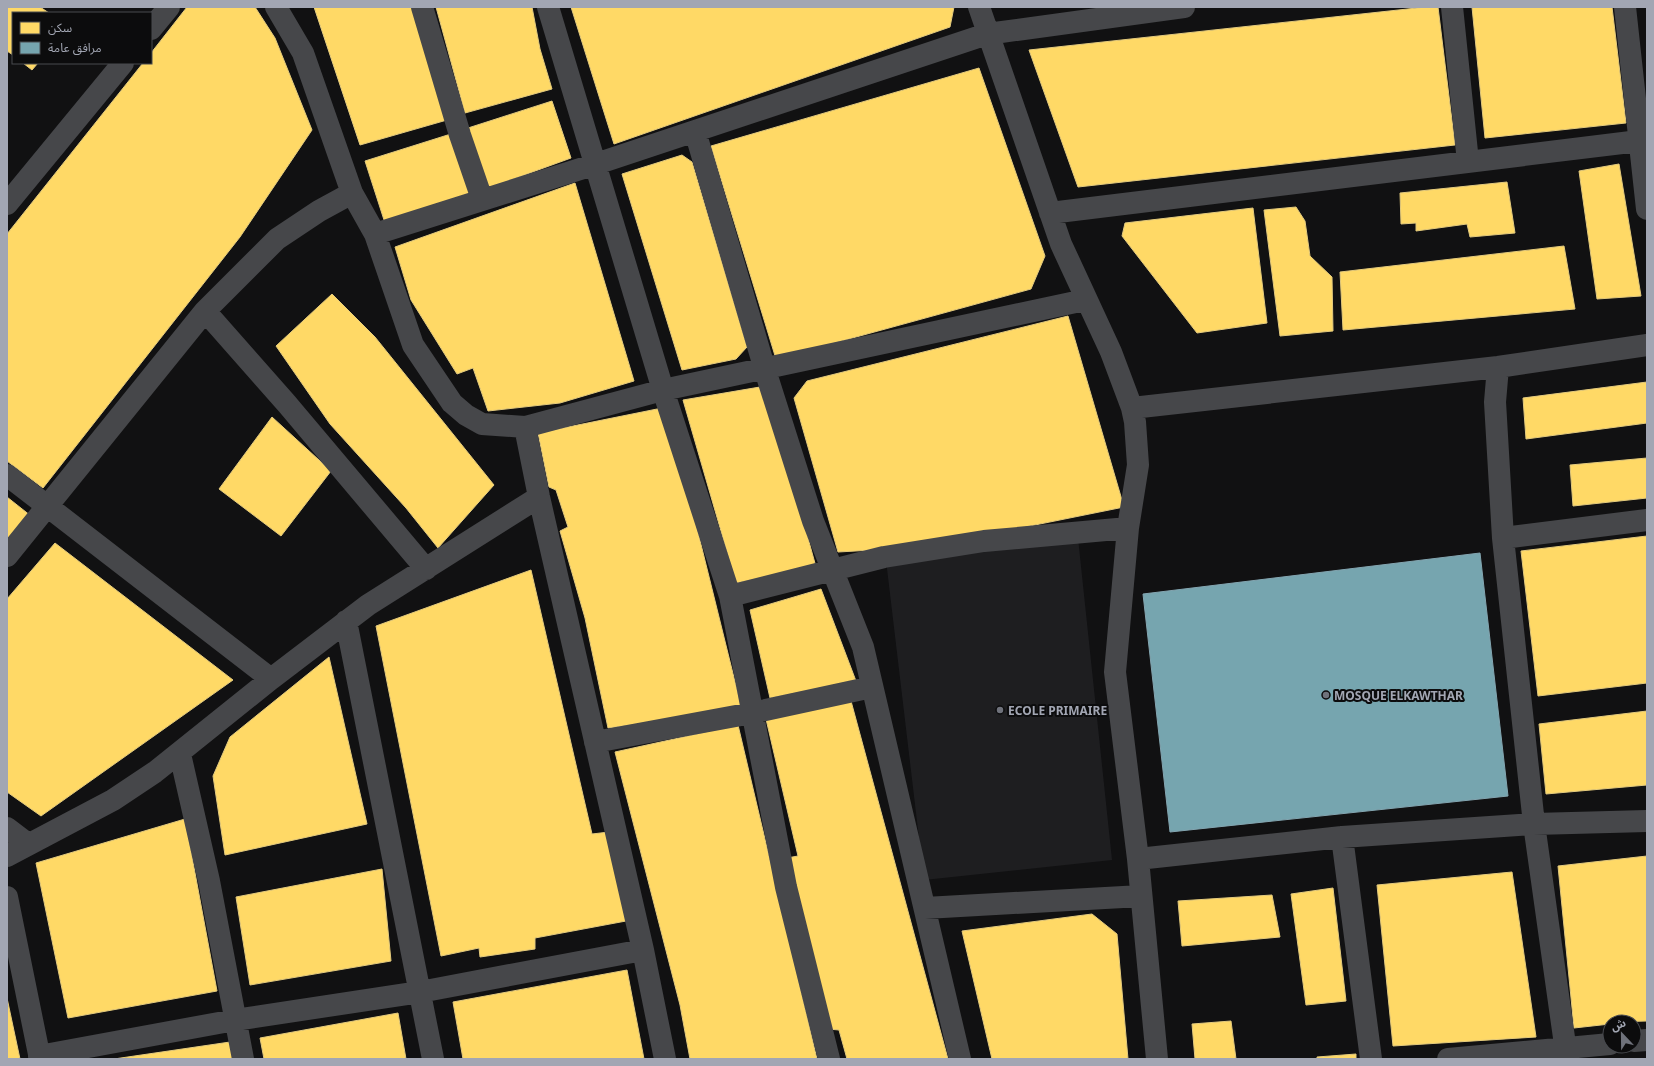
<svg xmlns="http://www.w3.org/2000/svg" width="1654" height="1066" viewBox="0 0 1654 1066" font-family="'Noto Sans','Noto Sans Arabic',sans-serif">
<rect width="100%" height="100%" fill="#111112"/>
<path fill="#1e1e20" d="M1078 538 1112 860 924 880 886 560Z"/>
<path fill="#ffd966" stroke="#e3ca7d" d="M7 7H40L49 13H13V55L7 51Z
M187 7H255L275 38 312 130 240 237 43 488 7 461V234L143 63H151V53Z
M314 7H412L447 120 360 145Z
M436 7H532L540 49 552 89 465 113Z
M571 7H954L950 27 614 144Z
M1426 7H1438L1455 145 1078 187 1029 50Z
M1472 7H1612L1626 123 1485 138Z
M23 63H38L32 70Z
M979 68 1045 256 1031 289 776 359 711 146Z
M552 101 571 158 483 190 468 128Z
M454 133 479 194 385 223 365 161Z
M682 155 692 162 747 347 736 359 682 370 622 174Z
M1619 164 1641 296 1597 299 1579 171Z
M1507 182 1515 233 1470 237 1467 224 1416 231V223L1401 224 1400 193Z
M575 183 634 381 560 403 488 411 473 368 457 374 411 300 395 247Z
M1296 207 1305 221 1310 256 1332 277 1333 331 1280 336 1264 210Z
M1253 208 1267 323 1197 333 1122 236 1125 223Z
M1564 246 1575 309 1343 330 1340 272Z
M332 294 375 337 494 485 438 548 406 508 330 424 276 346Z
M1068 316 1124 507 926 547 838 552 794 398 807 381Z
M1647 382V423L1526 439 1523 398Z
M766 386 816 567 736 583 683 400Z
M667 407 742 710 608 728 585 618 560 531 568 527 556 490 549 487 538 433Z
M272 417 331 471 281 536 219 489Z
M1647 458V498L1573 506 1570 465Z
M7 497 31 516 7 546Z
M1647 536V683L1538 696 1521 551Z
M55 543 233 680 41 816 7 792V599Z
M531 570 592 834 609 832 626 921 535 938V949L480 957 479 948 441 956 376 626Z
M821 589 856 681 770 698 750 610Z
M329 657 367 824 225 855 213 776 230 737Z
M851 701 948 1059H847L839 1030 828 1029 787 858 798 856 766 719Z
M1647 711V785L1546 794 1539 724Z
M738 725 817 1059H690L680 1005 615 752Z
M185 819 217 991 68 1018 36 863Z
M1647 856V1021L1610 1022V1024L1574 1028 1558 866Z
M382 869 391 961 250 985 236 897Z
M1512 872 1536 1037 1393 1046 1377 885Z
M1333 888 1346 1001 1306 1005 1291 894Z
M1272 895 1280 937 1182 946 1178 901Z
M1092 914 1117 934 1128 1059H992L962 931Z
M627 970 644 1059H463L453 1002Z
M7 998 20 1059H7Z
M398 1013 406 1059H264L260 1038Z
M1231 1021 1236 1059H1195L1192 1024Z
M230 1042 233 1059H114Z
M1356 1054V1059H1317V1057Z"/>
<path fill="#76a5af" stroke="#83a5b0" d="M1480 553 1508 796 1170 832 1143 594Z"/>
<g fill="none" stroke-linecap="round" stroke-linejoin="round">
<path stroke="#46474a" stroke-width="22" d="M276 7 303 53 352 193 375 234 413 345 452 403 466 415 482 424 525 427 663 390 1085 300
M422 7 460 135 482 199
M548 7 663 390 730 596 786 887 829 1059
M979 7 1061 244 1111 352 1132 408 1135 422 1138 465 1128 528 1115 672 1138 859 1157 1059
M1452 7 1468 162
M1625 7 1647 209
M151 29 169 7
M695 131 765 370 813 521 863 647 960 1059
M7 204 123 63
M1050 213 1647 140
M375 234 596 164 987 34 1184 7
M205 311 287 404 426 569
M1498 367 1495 402 1503 538 1534 824 1567 1059
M1132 408 1498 367 1647 345
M525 427 539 497 643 950 665 1059
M7 475 271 679
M1503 538 1647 520
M7 556 205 311 277 239 319 211 352 193
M730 596 884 557 984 541 1128 528
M346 621 433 1059
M595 742 752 713 872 687
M180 754 209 881 243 1059
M7 828 28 844
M1342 837 1371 1059
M7 856 113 800 155 772 271 679 368 605 539 497
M1138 859 1342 837 1534 824 1647 821
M7 897 40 1059
M925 908 1141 896
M1634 1041 1647 1040
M39 1056 235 1020 420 992 643 950
M1448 1059 1610 1044"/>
</g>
<g fill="#6f727b" stroke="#0c0c0d" stroke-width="1.5">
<circle cx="1326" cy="695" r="4"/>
<circle cx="1000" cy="710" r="4"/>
</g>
<g text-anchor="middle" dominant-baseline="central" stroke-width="4" stroke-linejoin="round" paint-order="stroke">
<g font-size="12" font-weight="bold" fill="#a2a6b3" stroke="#0c0c0d" text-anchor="start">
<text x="1334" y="695">MOSQUE ELKAWTHAR</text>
<text x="1008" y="710">ECOLE PRIMAIRE</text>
</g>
</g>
<rect width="1654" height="1066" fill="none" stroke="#a2a6b3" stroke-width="16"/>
<rect x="12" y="12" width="140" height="52" fill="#0c0c0d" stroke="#484a4f"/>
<rect x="20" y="22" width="20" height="12" fill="#ffd966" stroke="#484a4f"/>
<text x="48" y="32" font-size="12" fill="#a2a6b3">سكن</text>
<rect x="20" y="42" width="20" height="12" fill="#76a5af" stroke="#484a4f"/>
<text x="48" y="52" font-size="12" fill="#a2a6b3">مرافق عامة</text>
<g transform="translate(1622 1034) rotate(338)"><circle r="19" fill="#0c0c0d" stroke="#484a4f"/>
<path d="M0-3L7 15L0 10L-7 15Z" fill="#6f727b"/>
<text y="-6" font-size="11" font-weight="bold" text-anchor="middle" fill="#a2a6b3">ش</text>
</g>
</svg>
